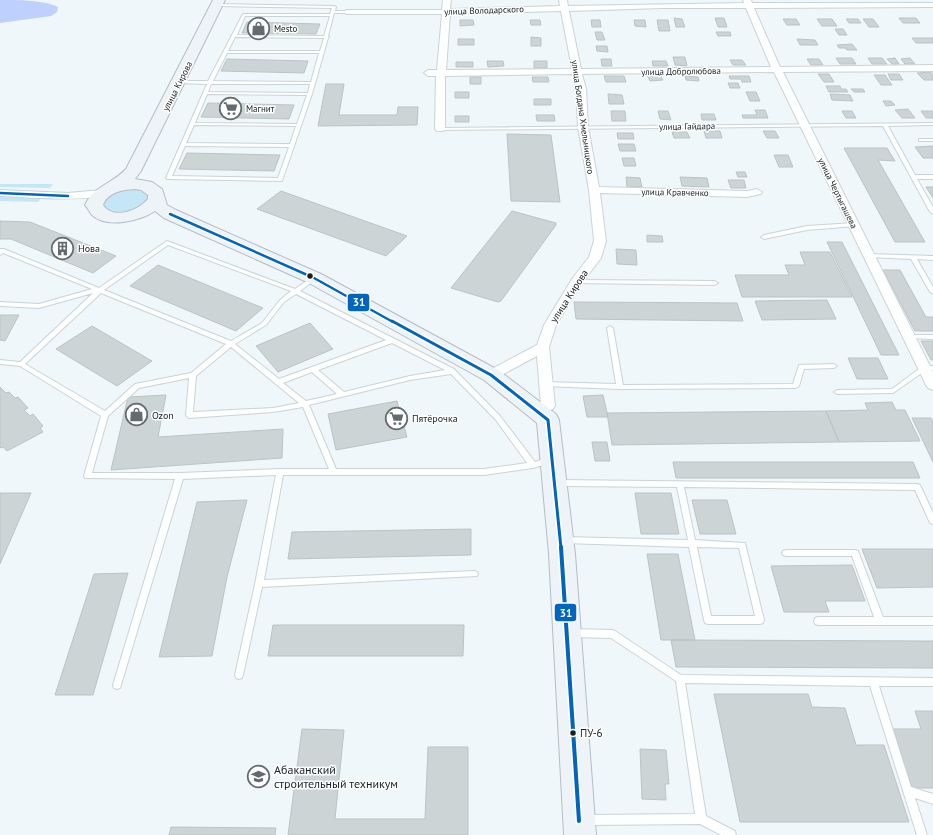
<svg xmlns="http://www.w3.org/2000/svg" width="933" height="835" viewBox="0 0 933 835" font-family="'PT Sans',sans-serif">
<rect width="100%" height="100%" fill="#f0f7fa"/>
<path fill="#c4e6f6" d="M0 184H53L50 188 0 187Z
M137 187 152 196 136 212 110 214 99 202 105 195Z
M0 197 41 198 38 202 0 201Z"/>
<path fill="#bed0fd" d="M0 0C18 0 44 0 58 7L57 12 51 16 0 23Z"/>
<path fill="#ccd4d6" stroke="#bbc3c5" d="M674 18 682 19 685 27H676Z
M715 18H724L727 27H718Z
M899 18H916L920 23H903Z
M783 19H796L800 25H787Z
M817 19H832L837 26H822Z
M846 19H858L861 23H849Z
M863 19H873L879 27H869Z
M460 20H473L474 25 460 26Z
M530 20H540L541 25H531Z
M591 20H600L601 27H592Z
M634 20H645L646 27 635 26Z
M657 20H668L670 31H659Z
M247 22 320 24 316 34 242 33Z
M835 29H843L847 35H839Z
M595 32H602L605 40H597Z
M716 32H730L731 36H718Z
M531 37 541 38V46H531Z
M912 38H933V43H916Z
M458 39H474V45H458Z
M797 39 815 40 818 45H800Z
M852 44 857 50H847L845 48H839L837 45Z
M596 46H607L608 52 597 51Z
M673 57H685L687 66 675 65Z
M836 58H852L856 64H840Z
M868 58H882L887 64H872Z
M895 58 899 64H892L887 59Z
M910 58 915 64H905L901 59Z
M227 59 308 61 304 73 221 71Z
M601 59H611L612 66H602Z
M807 59H819L823 65H811Z
M730 60H742L746 65H733Z
M487 61H503L504 66 488 67Z
M534 61H547V68H534Z
M652 61H666L668 66H653Z
M456 62H473V67H456Z
M931 72 933 75V80H924L917 73Z
M818 74H829L834 82H824Z
M888 74H899L903 80H891Z
M647 75H660L663 80 650 81Z
M874 75H885L892 85H881Z
M604 76H624L626 82H606Z
M685 76 698 77 699 81 686 80Z
M729 76H749L751 82H742L741 79H730Z
M470 77H481V84H470Z
M532 77H548L549 82H533Z
M728 83H738L740 88H730Z
M326 84H344L339 115H397L398 107H418L417 125 318 126Z
M826 86H840L841 89H846L848 92H829Z
M851 89H863L865 92H854Z
M455 92H469V98H455Z
M746 92H756L760 101H750Z
M608 94 622 95 624 104H609Z
M830 94 850 95 853 101 832 100Z
M534 99H551V105H534Z
M883 101H891L895 105 886 106Z
M208 103 294 105 289 119 201 117Z
M908 109 915 118H902L895 110Z
M755 110H765L768 118H743L742 115H757Z
M611 111H625L626 121H612Z
M658 111H668L671 120 660 119Z
M842 111H852L856 118H846Z
M921 111H933V118H926Z
M701 114H714L716 120H702Z
M536 115H554L555 121H537Z
M455 116H469V122H455Z
M704 131H720L722 138H706Z
M763 131H775L779 138H767Z
M672 132H687L690 138H674Z
M617 133H633L634 139H618Z
M507 134 551 135 560 202 511 201Z
M618 144H634L636 151H620Z
M933 146V158H923L915 147Z
M844 148H887L895 161 878 160 925 242H895Z
M187 153 280 155 274 171 179 169Z
M774 155H788L793 167H779Z
M622 158H634L636 166H624Z
M736 172H745L747 177H738Z
M626 177 640 178 642 187H627Z
M680 177 707 178 709 187 682 186Z
M728 180H744L746 188H731Z
M926 187H933V198Z
M281 191 407 236 386 256 257 209Z
M512 211 556 223V225L501 301 498 302 451 288Z
M0 221 30 222 116 256 93 273 11 239H0Z
M647 235 662 236 663 242H647Z
M827 242H842L899 355H881Z
M616 249 636 250 637 265 617 264Z
M800 252H830L852 297H742L735 275H789L785 265H805Z
M158 265 263 308 236 331 130 286Z
M883 270H900L926 317H933V331H915Z
M827 300 836 319 762 320 755 301Z
M574 302 737 303 743 321 576 319Z
M0 315H19L5 341 0 340Z
M310 323 333 349 278 372 256 346Z
M92 326 152 361 117 386 56 349Z
M921 341H933V360H931Z
M848 358H878L888 379H857Z
M0 387 6 393 9 392 15 398 18 397 28 408 24 410 30 416 33 414 43 426 40 428 43 432 7 451 3 447 1 448 0 447Z
M166 395 158 437 283 429 282 458 111 470 128 397Z
M603 395 608 417H587L583 396Z
M397 401 407 437 336 450 328 414Z
M892 402 896 410H905L920 441 839 442 826 411 868 410 865 403Z
M826 411 839 442 612 445 607 413Z
M912 418H931L933 422V462Z
M592 442H607L610 461H595Z
M673 462H913L920 478H676Z
M0 493H31L0 564Z
M635 493H671L679 534H641Z
M247 500 227 577 212 656 159 657 197 502Z
M692 500H727L736 534H700Z
M471 529V555L288 559 292 532Z
M862 549H933V587L877 588Z
M647 554H678L695 640H661Z
M852 565 865 601H825L829 612H784L771 566Z
M128 573 93 695H55L94 574Z
M273 625H464L463 656H268Z
M671 640 933 641V668L676 667Z
M714 694H808L812 707 845 708 856 745H884L909 822H740Z
M915 711H933V788H912L893 729H921Z
M302 729 344 730 335 819H425L428 747H468V835H288Z
M640 749 666 750 669 784H665L666 800 642 799Z
M171 827 276 828 275 835H169Z"/>
<g fill="none" stroke-linecap="round" stroke-linejoin="round">
<defs>
<path id="lane" d="M216 4 334 6 336 7 335 11H347L349 12 347 13H334L328 36 329 37 328 38 312 94 282 181 167 179 166 178 207 84 179 83 177 82 179 81H208L243 14H330L332 8 217 6H216ZM245 16H330L324 36 237 35ZM235 37 324 38 320 51H228ZM227 53H319L311 82 213 81ZM211 84H310L308 93 208 92ZM207 94 307 95 297 124 195 123ZM194 125 296 126 290 144 186 143ZM185 146 289 147 278 178 172 176Z
M933 123V125L888 126 915 175H933V179H917L933 207V214L930 212 883 126 440 130 438 129 440 128Z
M919 139H933V141H919Z
M854 223 856 224V226L807 230 764 239 761 237 764 235 807 226Z
M167 241 295 289 312 277H316V279L300 291 454 369 500 416 535 462 550 457 553 458 554 460 553 462 533 468 484 475H283L264 580 474 571 477 572 478 574 477 576 262 587 243 675 242 678 239 679 236 678 235 675 255 584 276 475 183 479 121 685 120 688 117 689 114 688 113 685 175 479 85 478 84 476 101 416 20 366 0 364V360L20 362 93 293 39 308 0 306V302L39 304 92 289 3 253 0 255V249H4L99 288ZM168 245 291 291 280 300 262 323 231 341 104 290ZM101 293 226 344 191 373 135 384 105 411 25 364ZM296 294 386 340 279 379 235 344 266 325 284 302ZM392 343 445 370 410 376 344 392 318 370ZM231 347 299 403 273 408 193 412 196 376ZM312 372 337 394 306 401 283 383ZM451 374 496 420 527 463 484 469H336L309 405 410 380ZM189 378 186 415 189 418 273 412 303 407 329 469H280L180 473H92L108 416 139 388Z
M869 254 933 256V260L917 259 933 287V294L930 292 911 259 867 257V255Z
M576 280 715 281 718 283 715 285 574 283 573 282 574 281Z
M610 326 613 328 623 385 793 384 799 365 834 364 837 366 834 368 804 369 799 386 796 388 620 389 543 386 542 384 543 382H545L616 384 607 328Z
M909 335H933V339L907 338 906 337Z
M923 366H933V370H926L893 393 837 394 834 392 837 390 892 389Z
M559 480 917 484 920 485 933 513V524L930 523 915 490 684 487 695 540 745 543 764 620 763 623 760 624H708L705 623 704 620 689 547 564 543 561 542 560 540 561 538 564 537 688 540 677 487 559 486 556 485 555 483 556 481ZM697 547 739 548 755 616H711Z
M786 550H855L858 551 883 617H933V625H818L815 624 814 621 815 618 818 617H874L852 556H786L783 555 782 553 783 551Z
M572 629 612 630 615 631 681 675 933 678V686H879L911 787 933 794V804L915 798 927 835H917L870 686 685 683 706 816 735 831 736 835H721L700 824 587 825 583 824 582 820 583 816 587 815 695 814 676 681 611 638 572 637 569 636 568 633 569 630Z"/>
<path id="street" d="M443 0H451L450 9 560 6 559 0H567L568 6 744 3 743 0H751L752 3H933V7L754 8 780 67 933 65V71L783 72 933 372V390L928 388 926 385 774 72 582 74 586 89 588 127 599 187 747 191 757 189 762 192 761 194 747 197 600 193 606 241 601 258 581 284 556 325 549 347 555 406 553 409 548 411 543 409 541 406 537 356 496 378 491 380 486 378 484 375 486 372 537 345 544 325 572 279 589 257 594 241 589 190 578 127 576 89 574 74 445 76V129L443 131H437L435 129 436 76H428L424 73 428 70H437L442 14H347L343 12 347 10H442ZM664 8H746L771 67 581 69 569 11ZM561 11 572 69 446 70 450 14Z
M0 190 68 193 102 190 107 193C99 203 17 197 0 196Z"/>
<path id="primary" d="M213 0H225L141 171 135 179 152 182 162 189 167 205 176 210 321 274 498 370 556 414 559 420 575 554 596 835H564L549 554 537 423 484 380 307 282 164 218 155 211C140 221 107 229 92 215 90 213 88 208 85 205 95 185 112 184 126 169ZM135 189 141 190 148 195V199C138 211 113 220 103 205 108 192 122 190 135 189Z"/>
</defs>
<use href="#lane" stroke="#cbd3d6" stroke-width="2"/>
<use href="#street" stroke="#cbd3d6" stroke-width="2"/>
<use href="#primary" stroke="#b4bdc4" stroke-width="2"/>
<use href="#lane" fill="#fdfefe" fill-rule="evenodd"/>
<use href="#street" fill="#fdfefe" fill-rule="evenodd"/>
<use href="#primary" fill="#eef3f7" fill-rule="evenodd"/>
<defs>
<path id="bus-1-far2" d="M0 193 68 196
M170 214 314 278 393 322"/>
<path id="bus-1-far1" d="M392 321 491 375 548 420 561 548"/>
<path id="bus-1" d="M561 547 579 821"/>
</defs>
<use href="#bus-1-far2" stroke="#fff" stroke-width="5"/>
<use href="#bus-1-far1" stroke="#fff" stroke-width="6"/>
<use href="#bus-1" stroke="#fff" stroke-width="7"/>
<use href="#bus-1-far2" stroke="#0065bd" stroke-width="2.5"/>
<use href="#bus-1-far1" stroke="#0065bd" stroke-width="3"/>
<use href="#bus-1" stroke="#0065bd" stroke-width="4"/>
</g>
<defs>
<symbol id="shop-ring" viewBox="-11 -11 22 22"><circle r="9.5" fill="#fff" stroke="#636b6e" stroke-width="1.5"/><path d="M-5-2.5h2.3a2.7 3.5 0 0 1 5.4 0H5L5.5 6h-11ZM-1.5-2.5h3a1.5 2.3 0 0 0-3 0Z" fill="#636b6e"/></symbol>
<symbol id="supermarket-ring" viewBox="-11 -11 22 22"><circle r="9.5" fill="#fff" stroke="#636b6e" stroke-width="1.5"/><path d="M-6-5.5h2.5l.6 2H6L4.5 2H-2.5L-4.4-4H-6ZM-1.5 3.2a1.3 1.3 0 1 0 .1 0ZM3 3.2a1.3 1.3 0 1 0 .1 0Z" fill="#636b6e"/></symbol>
<symbol id="building-ring" viewBox="-11 -11 22 22"><circle r="9.5" fill="#fff" stroke="#636b6e" stroke-width="1.5"/><path d="M-4-6H4V6H1V3H-1V6H-4ZM-2.5-4.3h1.7v1.8h-1.7ZM.8-4.3h1.7v1.8H.8ZM-2.5-1h1.7V.8h-1.7ZM.8-1h1.7V.8H.8Z" fill="#636b6e"/></symbol>
<symbol id="university-ring" viewBox="-11 -11 22 22"><circle r="9.5" fill="#fff" stroke="#636b6e" stroke-width="1.5"/><path d="M0-5L7-2L0 1L-7-2ZM-4 1L0 2.5L4 1V4Q0 6-4 4Z" fill="#636b6e"/></symbol>
</defs>
<g fill-rule="evenodd">
<use href="#shop-ring" x="246" y="16" width="25" height="25"/>
<use href="#supermarket-ring" x="218" y="96" width="25" height="25"/>
<use href="#building-ring" x="50" y="236" width="25" height="25"/>
<use href="#shop-ring" x="124" y="402" width="25" height="25"/>
<use href="#supermarket-ring" x="384" y="406" width="25" height="25"/>
<use href="#university-ring" x="246" y="764" width="25" height="25"/>
</g>
<g fill="#171f23" stroke="#fff" stroke-width="1.5">
<circle cx="310" cy="276" r="3.5"/>
<circle cx="573" cy="733" r="3.5"/>
</g>
<g text-anchor="middle" dominant-baseline="central" stroke-width="3" stroke-linejoin="round" paint-order="stroke">
<g font-size="9" fill="#171f23" stroke="#fff">
<text transform="translate(484 10) rotate(-2)">улица Володарского</text>
<text transform="translate(681 71) rotate(-1)">улица Добролюбова</text>
<text transform="translate(177 86) rotate(-63)">улица Кирова</text>
<text transform="translate(583 117) rotate(82)">улица Богдана Хмельницкого</text>
<text transform="translate(687 126) rotate(-1)">улица Гайдара</text>
<text transform="translate(675 192) rotate(1)">улица Кравченко</text>
<text transform="translate(838 193) rotate(64)">улица Чертыгашева</text>
</g>
<g font-size="9" fill="#171f23" stroke="#fff" text-anchor="start">
<text x="274" y="28">Mesto</text>
<text x="246" y="108">Магнит</text>
</g>
<g font-size="10" fill="#171f23" stroke="#fff" text-anchor="start">
<text x="78" y="248">Нова</text>
<text x="152" y="415">Ozon</text>
<text x="412" y="418">Пятёрочка</text>
</g>
<g font-size="10" fill="#171f23" stroke="#fff">
<text transform="translate(569 296) rotate(-57)">улица Кирова</text>
</g>
<g font-size="11" fill="#171f23" stroke="#fff" text-anchor="start">
<text x="580" y="733">ПУ-6</text>
</g>
<g font-size="12" fill="#171f23" stroke="#fff" text-anchor="start">
<text x="274" y="769">Абаканский<tspan x="274" dy="14">строительный техникум</tspan></text>
</g>
</g>
<g stroke="#fff" stroke-width="1.5">
<rect x="347" y="293" width="23" height="19" rx="4" fill="#0065bd"/>
<rect x="554" y="603" width="23" height="19" rx="4" fill="#0065bd"/>
</g>
<g font-size="11" text-anchor="middle" font-weight="bold" fill="#fff">
<text x="359" y="306">31</text>
<text x="566" y="617">31</text>
</g>
</svg>
